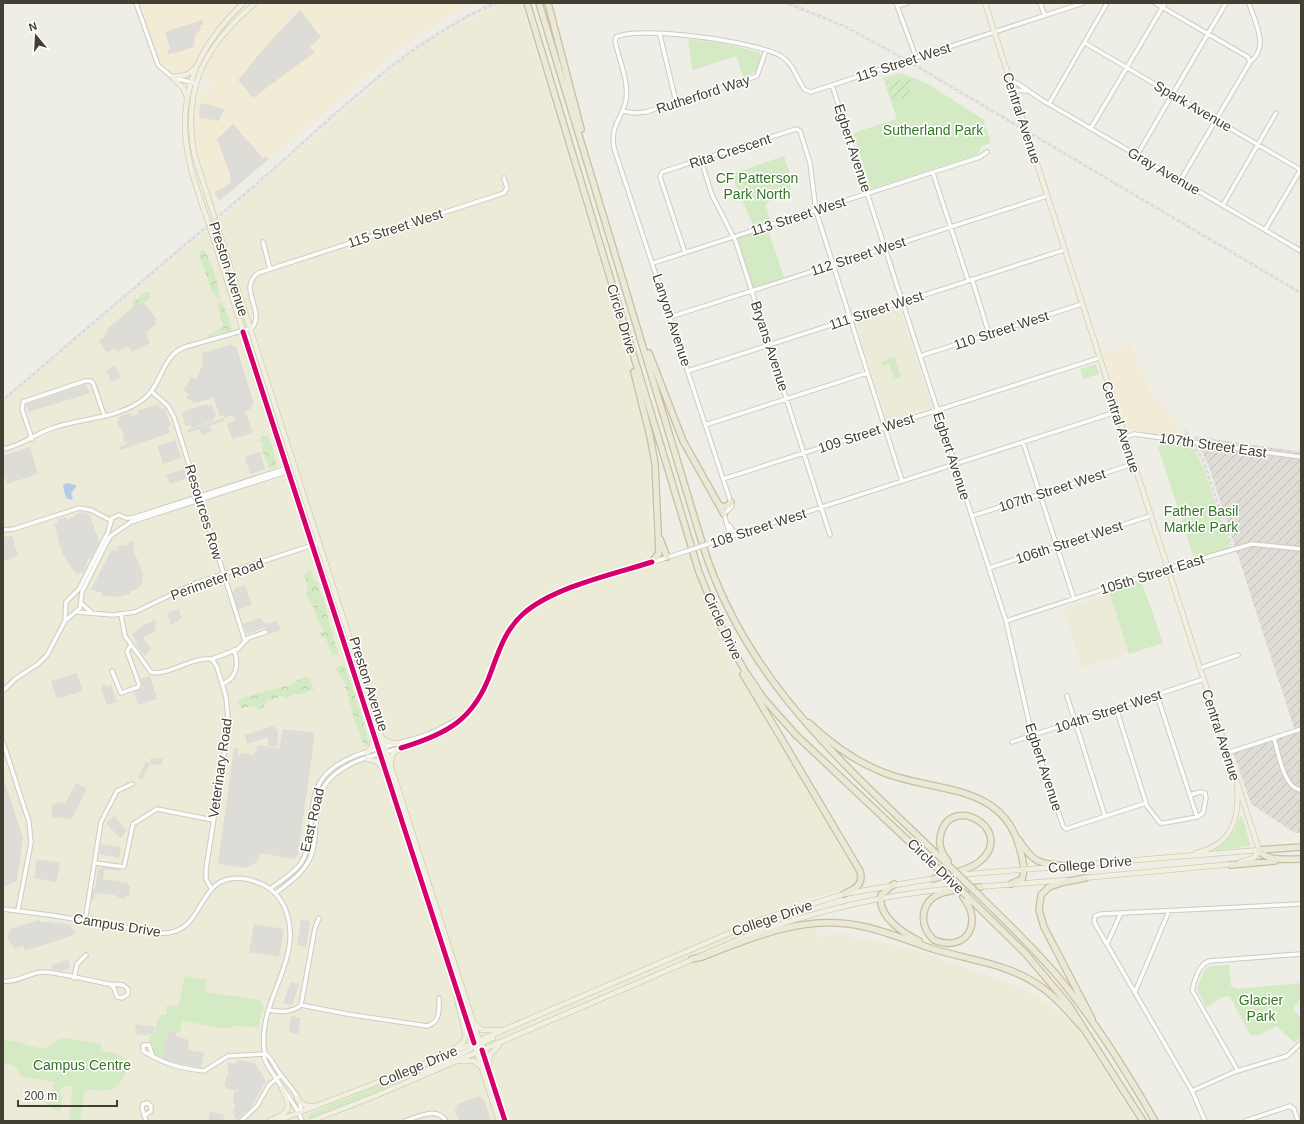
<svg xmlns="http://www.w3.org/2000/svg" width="1304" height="1124" viewBox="0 0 1304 1124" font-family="Arial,sans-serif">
<defs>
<pattern id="industrial-furrows" width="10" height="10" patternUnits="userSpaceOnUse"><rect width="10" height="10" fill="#dedcd4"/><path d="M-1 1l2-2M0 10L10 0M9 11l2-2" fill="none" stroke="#c0beb6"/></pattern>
<pattern id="forest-crowns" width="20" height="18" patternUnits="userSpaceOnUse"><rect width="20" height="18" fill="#d4eac4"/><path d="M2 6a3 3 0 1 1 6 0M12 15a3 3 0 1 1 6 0" fill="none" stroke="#b7caa9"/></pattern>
<pattern id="garden-furrows" width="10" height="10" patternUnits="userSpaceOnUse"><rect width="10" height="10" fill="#d4eac4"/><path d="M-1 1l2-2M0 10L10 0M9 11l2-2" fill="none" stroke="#b7caa9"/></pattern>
</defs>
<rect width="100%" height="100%" fill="#eeede6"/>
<path fill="#f2ecd7" d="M139 3H238L213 32 193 68 185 74 175 75 167 70 158 59Z
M261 3H472L427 29 395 52 212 208 196 153 192 123 197 95 199 89 212 90 213 84 205 80 203 72 214 48 239 19Z
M1131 344 1149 390 1178 425V437L1128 429 1103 353Z"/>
<path fill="url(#industrial-furrows)" d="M1194 436 1301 452V833H1295L1251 804 1233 752 1295 731 1208 464Z"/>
<path fill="#ecebd7" d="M502 3H521L612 302 646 429 650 473 651 524 656 549 648 558 652 565 690 554 709 610 728 653 765 719 858 875 859 880 854 886 805 900 818 938 835 933 912 949 1012 984 1038 997 1075 1024 1136 1121H3V402L216 222 391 70 426 43 447 30Z
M900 309 932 407 887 421 856 323Z
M1110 593 1129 653 1082 668 1063 608Z"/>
<path fill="#d4eac4" d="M688 39 721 43 759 52 761 55C757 69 758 73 743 77L737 58 734 57 693 70 692 69Z
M902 73 928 84 984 120 991 143 982 146 977 155 871 189 853 133 897 119 883 78Z
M784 156 789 171 791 194 768 202 766 206 772 225 767 227 785 280 752 291 733 237 755 230 731 174Z
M212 224 243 318V323L211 225Z
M895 357 901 377 894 379 889 364 882 366 881 362Z
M1096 364 1099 374 1083 379 1080 369Z
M1164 442 1193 446 1204 470 1231 549 1195 561 1158 447Z
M1140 577 1163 643 1129 654 1108 588Z
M315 805C317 810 315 819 314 826 310 856 305 871 278 888L277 886 303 863 306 857Z
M1240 816 1243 818 1250 844 1249 834 1250 846 1214 851 1234 832Z
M1229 965 1231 986 1236 989 1301 983V998L1293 1009 1301 1018V1036L1295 1043 1276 1026 1262 1034 1251 1036 1230 997 1225 996 1206 1007 1197 989C1206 965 1203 966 1229 965Z
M185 976 207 980 205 992 259 1000 264 1006 258 1028 236 1025 229 1029 182 1021 180 1032 169 1030 164 1058 154 1056 149 1041V1036L155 1033 157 1020 161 1015H166L167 1005 178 1007Z
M65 1038 101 1044V1050L118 1054 127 1061C123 1090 113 1093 85 1089L80 1121 69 1120 73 1087 63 1086 59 1093 63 1097 60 1112 46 1105 47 1100H51L54 1082 20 1076 19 1071 13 1065 3 1063V1041C16 1039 30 1047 44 1049L57 1040Z
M468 1048 379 1091 312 1118H307L311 1113Z"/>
<path fill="url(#forest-crowns)" d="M204 250C212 262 218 283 220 298L219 299 212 292 199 255 200 251Z
M145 292 150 294 149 300 141 304 139 302 133 307 132 303Z
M222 302 230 320 232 331 214 334 213 337 209 338 207 336 223 327 217 303Z
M263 436H267C271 442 277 460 276 467L270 468 268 467 269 465 265 459 261 446 264 444 261 443 259 440Z
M307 571 312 572 314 580 319 584C319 593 323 597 325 604 329 620 332 636 338 652L337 655H332L326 639 318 634 320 632 323 633 324 629C315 621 316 605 306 596L308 584 304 576Z
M342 665 345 667C349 679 372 738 367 746H364L354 720 347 690 344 687H346V684L335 668Z
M306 677 310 679 314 690 298 695 294 693 286 699 283 696 267 701 262 709H258L256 706 240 708 238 701 244 697 289 685 299 679Z"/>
<path fill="url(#garden-furrows)" d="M910 78V96L893 101 886 82Z"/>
<path fill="#dddcd6" d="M300 10 321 37 310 47 315 52 253 98 238 80 271 40Z
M202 20 204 25 200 26 201 29 195 35 194 47 168 55 167 52 170 48 165 32Z
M204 103 224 109 219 121 202 118 201 120 199 115 200 104 203 105Z
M233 124 263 158 266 156 269 159 219 201 214 191 220 190 230 183V174L217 139Z
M139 302 141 304 143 302 157 319 155 321 157 323 146 333 150 343 132 352 128 346 117 352 115 349 106 352 99 341 105 337 104 334 109 331 107 329Z
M232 344 233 347 236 346 254 404 251 405 252 408 245 411 253 433 232 439 227 424 235 421 233 415 224 418 223 415 220 416 214 399 215 397 195 403 186 398 189 394 184 390 191 377 196 379 203 364 202 353Z
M115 366 121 377 112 382 106 371Z
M86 384 90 393 29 412 26 404Z
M158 404 162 409 165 408 171 426 168 427 170 433 120 450 119 447 127 444 126 441 124 442 122 428H119L117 421 119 420 118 417 130 413 132 416 138 414 137 411Z
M207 404 208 406 212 405 216 416 213 417 214 420 191 428 190 425 186 426 182 415 187 410Z
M224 418V421L209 426 211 432 202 435 199 429 187 433V430Z
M175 440 181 458 163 464 157 446Z
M30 447 38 474 7 484 6 478 3 479V456Z
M260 452 265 469 250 474 245 457Z
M184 469 187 478 170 484 166 475Z
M84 512 90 515 99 542 91 559 88 558 84 573 81 572 78 575 71 567 63 555 54 524 58 523 57 520 66 517 67 520 76 516 75 514Z
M12 536 18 556 3 561V537Z
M132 541 135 543 133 549 143 574 142 584 137 589 130 591V594L116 597 102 596V593L91 589 112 549 116 551 118 550 117 547 124 545 126 547 127 543Z
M245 585 252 605 237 610 232 597 234 589Z
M179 609 182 618 171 625 167 613Z
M260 618 266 624 277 621 281 630 268 634 266 627 247 634 243 624Z
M156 620 155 631 143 638 151 649 145 656 135 643 137 641 132 634 145 624Z
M77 673 83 691 57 699 51 681Z
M150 676 157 699 138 705 134 691 143 688 141 679Z
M105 684 106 687 111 685 117 702 107 705 101 688 102 685Z
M273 726 278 731 277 747 268 746V737L247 744 245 735Z
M283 729 315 733 298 854 294 859 260 853 258 861 247 868 218 864 234 748H239L238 754 239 756 241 753 254 755 258 745 279 749Z
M151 758 163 759 161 765 150 764 142 780 138 777 146 762 150 764Z
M3 777 23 838 17 881 3 887Z
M76 783 87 789 73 817 69 819 52 817V805L59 802 65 804Z
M114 816 126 830 125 833 120 838 106 823Z
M101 844 121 847 119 858 99 854Z
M37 859 60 863 56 882 34 878Z
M103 866 120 869 119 871 105 869 103 879 128 883V886H130L129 896 126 895 125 898 122 899 114 895 95 893 94 899H91L93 889H95L98 868 102 869Z
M39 920 40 922H52L54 925 55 922 71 925V929L75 930 74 935 25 951 23 946 14 949 13 945 10 944 7 936 10 932V929Z
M301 920 310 921 306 947 297 945Z
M254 924 284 929 279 957 249 952Z
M68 960 70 968 58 972 57 969 52 971 51 967 53 964Z
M291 982 299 984 292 1005 283 1003Z
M291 1016 301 1018 298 1034 289 1032Z
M136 1024 155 1027 154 1033 146 1035 135 1034Z
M168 1030 177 1032 176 1036 180 1037V1038L189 1040 188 1050 204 1053 201 1068 163 1060Z
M237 1060 255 1063 266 1081 251 1107 236 1120 233 1112 235 1104 233 1103 234 1091 237 1092 238 1088 236 1090 226 1089V1086L224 1085 229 1070 227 1069 228 1063 236 1064Z
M480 1096 481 1099H484L491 1121H459L454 1108 457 1107V1104Z
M210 1112 224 1114 223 1121H208Z"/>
<path fill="#b4cbee" d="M66 483 76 485V487L71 493 73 499 71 500 66 498 63 486Z"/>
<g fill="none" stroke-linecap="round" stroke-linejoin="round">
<defs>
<path id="minor" d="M136 3 158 65 172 77 193 83
M896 3 916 57
M1040 3 1045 16
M1155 3 1241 53 1248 57 1250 62
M897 6 907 3
M660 35 676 102
M1085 43 1301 170
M1010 80 1017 83 1042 100 1301 251
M832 85 1006 621 1031 731 1063 826 1066 829 1146 803
M1013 90 1028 91
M1049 104 1107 3
M623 111 634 113 646 112 757 76 766 50
M1091 128 1165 3
M1137 155 1226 3
M701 160 712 195 736 242 830 535
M933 173 968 280
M1180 181 1250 62C1270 47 1255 23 1249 3
M1223 205 1276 113
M1265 230 1301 169
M263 242 270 269
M685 253 660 177 662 172 796 129 800 131 810 163 816 211 902 481
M653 263 980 157 987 152
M972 279 989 334
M670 317 1047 196
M920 356 1082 304
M688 371 1064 250
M151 391 168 406 174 417 245 641
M705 425 867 373
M1125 437 1134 434 1301 457
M32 439 22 409 23 402 85 381H91L93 383 104 415
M1023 442 1074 599
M3 449C21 446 33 435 50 429 81 417 118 420 145 398 163 383 161 356 185 347L252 328C266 311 237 289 258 273L504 193 507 188 504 178
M723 479 1099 358
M972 516 1133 464
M729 525 733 531 742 532
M3 530 14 529 79 508 91 510 110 520
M721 540 729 532 724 514 732 506 614 148C610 125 622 119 626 100 629 81 619 60 615 41L616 37C639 25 758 42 781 56 795 65 796 79 805 90L811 92 1083 3
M717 541 1116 412
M989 568 1150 516
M81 603 91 612
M77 612 113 615 135 612 196 583 319 543
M121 615 125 636 151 672C165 677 194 656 212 659L217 667 226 697 228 718 226 741 206 869V879L211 888
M65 621 80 608 82 592 109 538C111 535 127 525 131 522L289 471
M1006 621 1162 570 1252 544 1301 549
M212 659 238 649 248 638 266 632
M1200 668 1238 655
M112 671 121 693 138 687 139 684 127 651 131 645
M222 684C237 679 239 663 234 650
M3 691 15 679 38 664 47 655 65 621 66 602 79 589 108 532 112 518 119 515 126 518H132L287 468
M1157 695 1197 817
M1067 696 1105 816
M1116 708 1147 806 1160 823H1164L1197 817 1203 813 1206 798 1205 793 1200 792 1190 795
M1274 738C1278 752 1284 789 1301 790
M3 742 29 822 31 843 18 910
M1012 742 1204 679
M1227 753 1301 729
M95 863 124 867 133 824 157 809 213 820
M271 888C281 881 294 873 301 863 317 838 305 802 323 778 343 751 396 746 426 735 438 731 449 723 459 719
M276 893C287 884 301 875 308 862 322 838 309 803 328 781 356 749 411 753 447 731 450 729 456 725 459 722 466 711 478 701 484 689 491 675 495 660 501 646 511 621 533 602 558 592L678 554
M3 909 50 915 158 933C210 937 192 870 246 879 264 883 276 890 284 906 308 958 254 1002 265 1054L264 1058C274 1081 294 1098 302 1121
M85 921 101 822 117 791 132 784
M1107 944 1121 913
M74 978 77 964 86 955
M3 981C17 983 28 973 42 972 60 972 89 981 109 984
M109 984 123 985 128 989V994L122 998 117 997 114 988Z
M1135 992 1169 911
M301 1005 347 1014 427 1026C441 1022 439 1009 439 998
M268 1010C281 1012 291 1013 301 1005L315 928 319 918
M265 1054C271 1056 274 1066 278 1071 285 1082 304 1098 300 1112
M153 1057 149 1045H143V1051C165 1064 178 1068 204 1071L228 1056 265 1054
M1238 1071 1192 990C1195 980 1198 965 1209 961L1301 954
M1192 1091 1234 1072 1287 1056 1301 1043
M144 1116 151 1111V1106L148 1103 143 1104 142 1108 146 1121
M241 1121 257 1106 269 1085 281 1075
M405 1121C418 1117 436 1106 446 1121
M1205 1121 1192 1091 1094 922 1095 916 1101 914 1301 904
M1245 1121 1290 1106 1294 1109 1298 1121"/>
<path id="major" d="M243 3C207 38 184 76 185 128 186 165 202 202 213 237 233 300 253 362 273 424 349 656 425 889 499 1121
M255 3C204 47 181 89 195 157L505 1121
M985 3 1259 850
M172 77 183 88 187 97
M172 77 186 75 196 68
M381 737 388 742 398 744
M367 753 371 748 373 739
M367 759 376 761 383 768
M390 765 393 753 401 748
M1196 853C1231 845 1240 820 1237 788
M1240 862C1249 860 1256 859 1259 850
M1063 866 1259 850
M956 875 1056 867
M1083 878 1233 864
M977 887 1066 880
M475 1024 482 1030H500
M480 1047 484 1042 493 1038
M454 1049 463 1042 466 1036 457 999
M460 1061H474L480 1066
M489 1065 490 1055 499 1045
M422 1072 469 1050 476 1045
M297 1099 304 1105 315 1107
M269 1121C290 1113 292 1109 282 1088
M277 1121 415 1068 760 920 844 894 936 878
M311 1121 375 1096 754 933C817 911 882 895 948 889"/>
<path id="highway" d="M527 3 699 572 726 638 745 671 764 699 796 735 936 867
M539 3 703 546C747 685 848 767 948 865
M548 3 581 129
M649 353 683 441 724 514
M634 372 650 436 655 464 659 553 652 562
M720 505 723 507 729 505 731 502
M660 539 667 557
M743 674 860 871C864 885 855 889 844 894
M809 723C830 743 853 760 880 771 930 793 1001 781 1019 846 1022 857 1026 869 1022 879L1011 884
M1019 840C1033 863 1040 864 1066 866
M1299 859C1286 859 1267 862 1259 850L1301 847
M1231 865 1275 861
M1085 878 1064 882 1049 887 1041 895 1039 910 1044 927 1092 1019
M933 879C947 874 968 871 979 862 1017 832 953 792 941 833 938 843 941 853 948 861
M894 884 881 895C877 916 903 933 919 941
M978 894C1006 922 1035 949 1060 979 1095 1021 1128 1074 1155 1121
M967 896 1026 954 1068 1004 1143 1121
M963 897C984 923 966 953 934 940 918 925 920 901 942 893 954 889 968 888 980 887
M692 959 702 957C753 937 805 914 861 926 886 931 909 941 933 949 973 961 1014 964 1048 992 1062 1003 1072 1017 1084 1029"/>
</defs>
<use href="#minor" stroke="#cccbc4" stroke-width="5.5"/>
<use href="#major" stroke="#d1ceb3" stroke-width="6"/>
<use href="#highway" stroke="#c6c0a1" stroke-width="8"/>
<use href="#minor" stroke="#fcfcfb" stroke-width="3.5"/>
<use href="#major" stroke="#f0efe2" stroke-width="4.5"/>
<use href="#highway" stroke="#ebe8d7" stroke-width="5.5"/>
<defs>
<path id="rail" d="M787 3 844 26 906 60 1301 293
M3 400C91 325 180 250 268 174 338 113 409 39 496 3
M1185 431 1203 460 1231 544"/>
</defs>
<use href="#rail" stroke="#d8d8d7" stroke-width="2.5"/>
<use href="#rail" stroke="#fff" stroke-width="1" stroke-dasharray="3" stroke-linecap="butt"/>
<defs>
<path id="minor-bridge" d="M678 554 717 541"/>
<path id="highway-bridge" d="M948 865 978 894
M936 867 967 896"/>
</defs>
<use href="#minor-bridge" stroke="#cccbc4" stroke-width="5.5" stroke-linecap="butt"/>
<use href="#highway-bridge" stroke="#c6c0a1" stroke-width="8" stroke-linecap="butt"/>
<use href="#minor-bridge" stroke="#fcfcfb" stroke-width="3.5"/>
<use href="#highway-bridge" stroke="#ebe8d7" stroke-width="5.5"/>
<defs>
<path id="cycleway" d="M243 332 474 1043
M401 748C447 734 474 720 491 672 499 650 506 629 523 614 553 587 614 574 652 562
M482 1050 505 1121"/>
</defs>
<use href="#cycleway" stroke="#fff" stroke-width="8"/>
<use href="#cycleway" stroke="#d6006c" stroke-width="5"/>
</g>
<g text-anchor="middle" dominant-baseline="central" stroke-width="3" stroke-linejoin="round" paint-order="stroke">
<g font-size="14" fill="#434033" stroke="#fff">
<text transform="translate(903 62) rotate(-18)">115 Street West</text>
<text transform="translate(703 94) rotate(-18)">Rutherford Way</text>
<text transform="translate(1193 106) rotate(30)">Spark Avenue</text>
<text transform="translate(1022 118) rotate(72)">Central Avenue</text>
<text transform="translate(853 148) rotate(72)">Egbert Avenue</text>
<text transform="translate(730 151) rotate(-18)">Rita Crescent</text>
<text transform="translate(1164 171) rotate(30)">Gray Avenue</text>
<text transform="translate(798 216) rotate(-18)">113 Street West</text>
<text transform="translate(395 228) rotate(-18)">115 Street West</text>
<text transform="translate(858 256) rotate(-18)">112 Street West</text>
<text transform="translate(229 269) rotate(72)">Preston Avenue</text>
<text transform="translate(876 310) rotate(-18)">111 Street West</text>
<text transform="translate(622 319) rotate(73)">Circle Drive</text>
<text transform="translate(672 320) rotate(72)">Lanyon Avenue</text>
<text transform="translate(1001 330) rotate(-18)">110 Street West</text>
<text transform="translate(770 346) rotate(72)">Bryans Avenue</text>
<text transform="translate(1121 427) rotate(72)">Central Avenue</text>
<text transform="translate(866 433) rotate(-18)">109 Street West</text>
<text transform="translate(1213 445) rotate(8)">107th Street East</text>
<text transform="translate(952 456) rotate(72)">Egbert Avenue</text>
<text transform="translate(1052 490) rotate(-18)">107th Street West</text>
<text transform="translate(204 512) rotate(73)">Resources Row</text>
<text transform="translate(758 528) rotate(-18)">108 Street West</text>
<text transform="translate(1069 542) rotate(-18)">106th Street West</text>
<text transform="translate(1152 574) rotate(-17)">105th Street East</text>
<text transform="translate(217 579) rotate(-20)">Perimeter Road</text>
<text transform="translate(723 626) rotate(65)">Circle Drive</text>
<text transform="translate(369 684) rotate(72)">Preston Avenue</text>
<text transform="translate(1108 711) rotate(-18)">104th Street West</text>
<text transform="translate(1221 735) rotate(72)">Central Avenue</text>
<text transform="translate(1044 767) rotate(72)">Egbert Avenue</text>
<text transform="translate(220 768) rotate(-82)">Veterinary Road</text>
<text transform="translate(312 820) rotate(-77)">East Road</text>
<text transform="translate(1090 864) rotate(-5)">College Drive</text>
<text transform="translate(936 866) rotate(44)">Circle Drive</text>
<text transform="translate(772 918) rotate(-19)">College Drive</text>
<text transform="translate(117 925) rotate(9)">Campus Drive</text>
<text transform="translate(418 1066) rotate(-23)">College Drive</text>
</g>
<g font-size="14" fill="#337525" stroke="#fff">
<text x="933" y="130">Sutherland Park</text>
<text x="757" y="178">CF Patterson<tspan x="757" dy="16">Park North</tspan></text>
<text x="1201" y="511">Father Basil<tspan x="1201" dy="16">Markle Park</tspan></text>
<text x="1261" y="1000">Glacier<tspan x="1261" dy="16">Park</tspan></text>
<text x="82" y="1065">Campus Centre</text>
</g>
</g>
<rect width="1304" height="1124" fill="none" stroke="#434033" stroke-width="8"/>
<g transform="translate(36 36) rotate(342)" stroke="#ffffff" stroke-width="3" paint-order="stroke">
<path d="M0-3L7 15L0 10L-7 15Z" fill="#434033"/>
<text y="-6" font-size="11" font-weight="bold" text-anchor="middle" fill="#434033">N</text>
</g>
<path d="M18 1100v6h99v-6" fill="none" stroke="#434033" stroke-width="2"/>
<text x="24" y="1100" font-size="12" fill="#434033" stroke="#ffffff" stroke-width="3" paint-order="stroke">200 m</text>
</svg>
